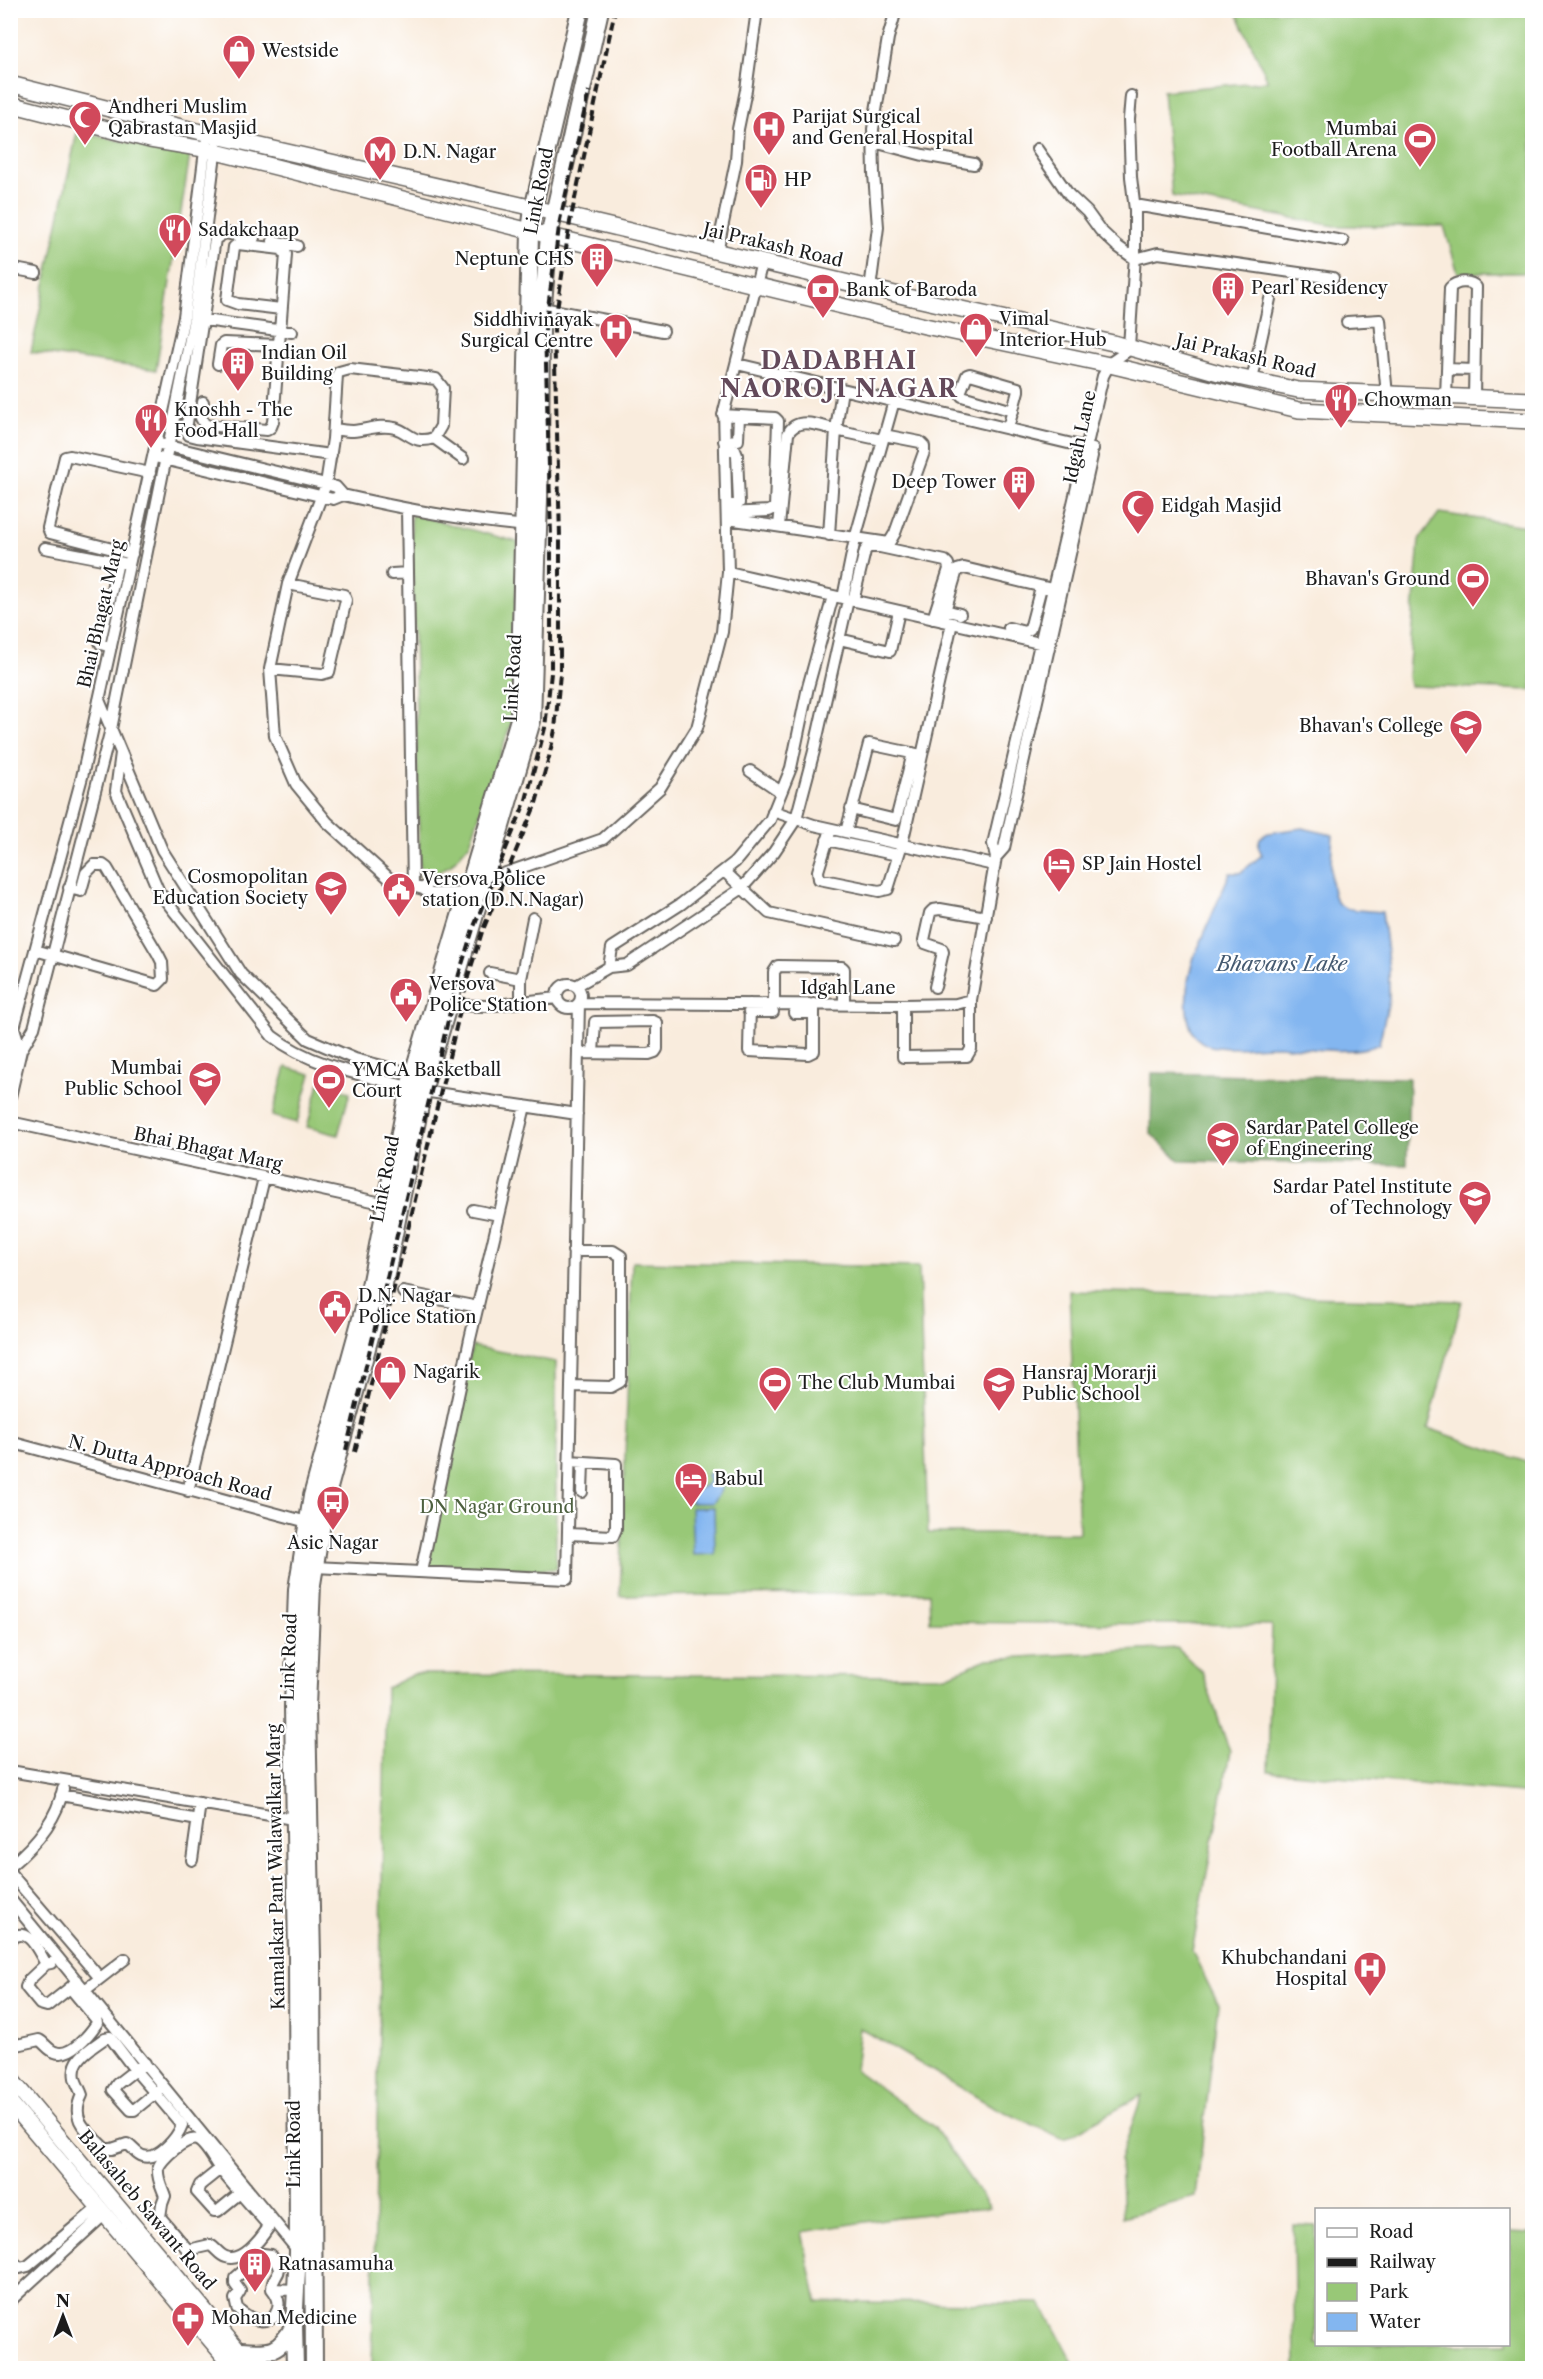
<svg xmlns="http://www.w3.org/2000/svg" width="1543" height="2379" viewBox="0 0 1543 2379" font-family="'Libre Caslon Text',serif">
<rect width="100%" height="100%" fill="#fff"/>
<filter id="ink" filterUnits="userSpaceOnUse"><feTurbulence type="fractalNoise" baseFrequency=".0167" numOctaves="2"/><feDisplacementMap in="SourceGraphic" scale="12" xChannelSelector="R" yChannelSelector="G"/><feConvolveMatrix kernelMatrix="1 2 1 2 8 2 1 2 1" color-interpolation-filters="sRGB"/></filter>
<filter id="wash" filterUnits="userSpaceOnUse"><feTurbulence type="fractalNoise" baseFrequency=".008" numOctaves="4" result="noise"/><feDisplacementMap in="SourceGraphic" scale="24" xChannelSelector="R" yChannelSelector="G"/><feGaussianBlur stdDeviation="1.35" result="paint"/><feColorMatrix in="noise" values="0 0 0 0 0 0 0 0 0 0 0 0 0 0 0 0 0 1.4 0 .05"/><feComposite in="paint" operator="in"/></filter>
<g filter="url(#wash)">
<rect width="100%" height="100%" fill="#f9ecdd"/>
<path fill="#98c877" stroke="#5a724a" stroke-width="1.5" d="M1236 11H1532V273H1458L1444 226H1335L1172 196 1163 91 1268 81Z
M77 132 190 155 156 370 31 352Z
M1439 513 1532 527V690L1410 686 1408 676 1419 540Z
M411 514 518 542 511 723 470 843 451 865 425 879 420 877Z
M286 1067 311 1074 297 1123 272 1116Z
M319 1084 350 1092 338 1135 307 1127Z
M632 1262 919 1267 928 1533H1079L1069 1291 1462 1301 1428 1428 1532 1464V1794L1268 1771 1272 1625 930 1622 929 1593 620 1596Z
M472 1346 556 1362V1569L421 1572Z
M1177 1648 1202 1672 1230 1752 1192 1951 1218 2004 1196 2197 1123 2217 1120 2160 1142 2095 1064 2139 992 2106 860 2028 855 2070 934 2127 990 2208 897 2217 802 2232 817 2302 1041 2303 1076 2368H372L386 1688 414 1674 946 1676 987 1659Z
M1293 2225 1316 2226V2344H1508L1509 2232 1532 2233V2368H1295Z"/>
<path fill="#7aac68" stroke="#4b6442" stroke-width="1.5" d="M1152 1073 1409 1078 1407 1165 1180 1161 1151 1134Z"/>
<path fill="#83b6f0" stroke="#506986" stroke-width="1.5" d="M1302 828 1333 835C1332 851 1326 895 1340 905 1350 912 1370 910 1382 912L1389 970V1000L1379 1044C1354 1056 1306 1048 1279 1046 1257 1045 1232 1051 1211 1046 1177 1038 1186 981 1194 957 1197 949 1202 941 1205 932 1213 913 1221 893 1230 873H1240L1262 855 1258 846 1260 838 1268 833Z
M713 1471C730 1483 721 1491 712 1503H691L690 1494 704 1486 709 1481 706 1475Z
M714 1507 715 1554 693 1555 691 1508Z"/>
</g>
<g filter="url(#ink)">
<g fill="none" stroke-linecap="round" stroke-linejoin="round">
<defs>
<path id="street" d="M874 142 923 155 974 164
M1037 149 1069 195 1087 212 1100 230 1117 246 1135 259 1158 253 1174 255 1333 278
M1135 205 1343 241
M254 238 225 233 215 239 186 430 189 435 197 437 331 455
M273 241 297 246
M717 252 736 161 738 129 746 90 757 10
M10 268 36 273
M870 289 878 227 874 174 873 129 888 38 896 10
M537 307 663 331
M197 319 292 332
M1347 322 1380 320 1387 395
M218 364 221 345 224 343 280 345
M737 364 1093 449
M1447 369 1474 370
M1252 380 1270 299
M1446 397 1450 288C1456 281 1470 280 1476 287L1474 397
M203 402 201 418 205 425 267 430 271 427 273 422 286 254 281 249 238 244 234 247 227 300 238 304 281 309
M723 415 775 418 778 421 775 508 769 511 728 513
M1008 428 1018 391V388L970 374 967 375 960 393 962 396 1013 411
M334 429C340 430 347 431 353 431 367 430 380 424 395 428 411 433 413 445 434 438L441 426 443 388 436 379 350 369 339 372 337 375 333 439 326 484 288 584 270 669 275 736 296 784 327 822 391 880 423 889 430 894 471 893
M434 438 463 459
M724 441 738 440 739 416
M160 444 326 484 336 487 343 495
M725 450H735L737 455 739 503 728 506
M159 458 333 499 343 495C404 509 466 521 529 526
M407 509 413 886
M728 519 889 543 895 533 924 452V446L920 442 884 435
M779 526 788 434C796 415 821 426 836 430L842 389
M829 535 836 430 882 440
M45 548 123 563
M132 554 50 533 48 528 65 457 70 456 150 473
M728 572 1044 644
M392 574 408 573
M843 598 855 539 894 401
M853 601 865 551 868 547H880L945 561 948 564 949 569 933 619
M945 610 960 614
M942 621 957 570 964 568 1052 589
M1009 628 1025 632 1030 629 1041 587
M839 639 890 651 899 611
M111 647 101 644 100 642 118 562
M270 669 322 674 329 672 346 600 344 595 288 584
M99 700 162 850 241 974 308 1039 355 1059 413 1074
M121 753 116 791 159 892 272 1036C311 1066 363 1075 409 1087
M750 771 781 792
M851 809 896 820 913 753
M773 811 814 825 994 865
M831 829 818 871 819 879 879 891 888 889 902 844 952 623
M846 832 869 744 921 755
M827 840 898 855
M996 857 1004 848 1092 456
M724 871 769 913 894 941
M423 889 429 883 483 881 603 839 660 788 697 728 722 632 728 572 724 411 762 262
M35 950 157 985 163 979 162 962 158 954 107 868 103 865H94L86 873 81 891 69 888
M609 967 612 948 681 904 735 862 770 820 791 768 808 687 833 596
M490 973 521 979
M557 996a12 12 0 1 1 24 0a12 12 0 1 1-24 0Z
M576 986 609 967 627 965 741 889 774 852 796 819 814 751 848 600
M935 987 943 952 942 949 925 943 924 940 930 913 933 910 940 909 986 917
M521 1002V979L533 918
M750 1004 749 1051 808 1054 814 1051V1004
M774 1004V972L778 966 842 967 844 969V1005
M445 1005 487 1006 557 998
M903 1005V1057L967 1056 971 1049V1000
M749 1012H773
M794 1013H814
M21 1050 34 1028 111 729 194 319 216 146
M578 1053 649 1054 655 1052 657 1049V1023L653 1021 595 1022 593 1053
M423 1091 577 1114
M10 1097 21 1050 14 1028 82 777 184 317 206 143
M10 1122 391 1205
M473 1210 499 1215
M403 1292 478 1307
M571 1386 611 1387 620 1382 621 1378V1256L613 1251H573
M10 1442 311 1523
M188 1491 264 1178
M582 1492 583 1462
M568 1534 613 1536 616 1529V1464L569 1461
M314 1567 567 1579 579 1003 903 1005 956 1004 971 1000 996 857 993 844 1103 376 1110 363 1126 352 1129 347 1135 255V210L1131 177 1129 119 1131 96
M421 1572 470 1339 525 1106
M10 1771 299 1820
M61 1795 198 1820
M192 1860 200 1803
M10 1866C34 1846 57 1820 63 1789
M10 1873 100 1978
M10 1899 299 2252
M10 1939C29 1925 37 1949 46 1964L51 1963
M46 1964 29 1980 26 1987 40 2004 47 2006 71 1987
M85 1990 125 1959
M10 2038 17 2045 39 2040C45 2043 48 2050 55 2052 70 2058 89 2035 97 2023L96 2019 72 1990 71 1987 77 1980
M145 2063 135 2070 110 2037 105 2038C92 2048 71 2058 75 2078 76 2083 80 2089 82 2095 69 2121 88 2131 105 2149H112L127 2144C133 2147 136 2154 143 2156 158 2161 177 2138 182 2125L155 2093 163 2086
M135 2070 155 2093 134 2110H131L113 2090 117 2084Z
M227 2165 220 2169C214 2161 206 2144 197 2140 187 2136 160 2159 158 2169 157 2179 162 2187 165 2196L162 2204 160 2217 188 2250 210 2245C216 2248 219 2255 226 2257 242 2263 260 2240 268 2228L267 2224 240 2193 246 2187
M220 2169 240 2193 218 2211H214L197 2192 200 2185Z
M10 2259 20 2268 28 2266 100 2206
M272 2289C280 2299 281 2307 273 2318 258 2324 248 2318 237 2308L235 2299 240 2291 235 2284V2278L263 2254 271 2255C288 2277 272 2271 272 2289L296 2290
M10 2301 106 2213"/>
<path id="secondary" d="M10 84 225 138 521 205 912 298 1113 343 1219 373 1298 390 1532 400
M10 104 150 140 204 149 530 231 925 326 1114 366 1299 410 1532 421
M10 2078 253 2368
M10 2102 234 2368"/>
<path id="primary" d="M240 2351C270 2353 278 2354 294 2326
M295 2368 294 2326 298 2252 297 1957 293 1707 297 1589 312 1496 370 1286 409 1087 519 719 530 231 533 209 580 10
M314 2368 312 1958 307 1707 312 1584 326 1499 383 1289 423 1091 532 721 540 467 541 326 549 236 600 10"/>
</defs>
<use href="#street" stroke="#696560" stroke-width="14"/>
<use href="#secondary" stroke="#696560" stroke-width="18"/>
<use href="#primary" stroke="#696560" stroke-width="20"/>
<use href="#street" stroke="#fff" stroke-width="10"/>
<use href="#secondary" stroke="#fff" stroke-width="15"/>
<use href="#primary" stroke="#fff" stroke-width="16"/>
<path stroke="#1c1c1c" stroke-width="4" stroke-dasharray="9 4.5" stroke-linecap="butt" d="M346 1450 459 974 473 929 526 800 545 728 551 673V536L545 329 560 220 589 91
M355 1452 468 977 482 932 536 803 549 757 555 730 560 673V536L554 329 570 222 615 10"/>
</g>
</g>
<defs>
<symbol id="shop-pin" viewBox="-11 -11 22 30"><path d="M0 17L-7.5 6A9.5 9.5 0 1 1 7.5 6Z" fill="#d1495b" stroke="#fff"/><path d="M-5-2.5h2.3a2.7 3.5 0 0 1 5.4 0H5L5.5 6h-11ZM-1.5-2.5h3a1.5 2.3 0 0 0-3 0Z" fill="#fff"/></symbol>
<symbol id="mosque-pin" viewBox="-11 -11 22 30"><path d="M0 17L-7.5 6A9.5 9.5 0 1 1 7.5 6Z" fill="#d1495b" stroke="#fff"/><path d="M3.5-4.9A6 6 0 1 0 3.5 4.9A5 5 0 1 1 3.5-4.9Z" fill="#fff"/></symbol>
<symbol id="hospital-pin" viewBox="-11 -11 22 30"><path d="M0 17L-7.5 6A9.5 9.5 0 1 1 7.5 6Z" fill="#d1495b" stroke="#fff"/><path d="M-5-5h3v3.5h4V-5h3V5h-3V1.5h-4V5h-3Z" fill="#fff"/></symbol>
<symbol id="stadium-pin" viewBox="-11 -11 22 30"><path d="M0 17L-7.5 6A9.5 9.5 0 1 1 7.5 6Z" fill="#d1495b" stroke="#fff"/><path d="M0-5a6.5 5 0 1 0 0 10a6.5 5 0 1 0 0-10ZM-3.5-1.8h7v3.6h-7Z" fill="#fff"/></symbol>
<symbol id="metro-pin" viewBox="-11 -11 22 30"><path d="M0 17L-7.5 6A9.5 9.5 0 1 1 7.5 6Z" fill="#d1495b" stroke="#fff"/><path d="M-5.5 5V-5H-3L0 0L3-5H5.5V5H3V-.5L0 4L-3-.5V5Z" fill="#fff"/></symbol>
<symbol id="fuel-pin" viewBox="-11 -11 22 30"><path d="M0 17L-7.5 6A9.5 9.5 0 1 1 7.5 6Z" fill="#d1495b" stroke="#fff"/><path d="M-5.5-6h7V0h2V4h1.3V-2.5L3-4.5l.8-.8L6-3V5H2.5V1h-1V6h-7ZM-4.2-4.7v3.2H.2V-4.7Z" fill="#fff"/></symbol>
<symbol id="restaurant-pin" viewBox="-11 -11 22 30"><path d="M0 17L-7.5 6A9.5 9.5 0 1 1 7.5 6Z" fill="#d1495b" stroke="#fff"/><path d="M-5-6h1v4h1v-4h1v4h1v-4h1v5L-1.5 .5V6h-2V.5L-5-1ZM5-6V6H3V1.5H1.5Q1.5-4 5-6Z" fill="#fff"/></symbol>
<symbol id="building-pin" viewBox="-11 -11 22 30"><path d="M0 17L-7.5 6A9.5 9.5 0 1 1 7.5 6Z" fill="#d1495b" stroke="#fff"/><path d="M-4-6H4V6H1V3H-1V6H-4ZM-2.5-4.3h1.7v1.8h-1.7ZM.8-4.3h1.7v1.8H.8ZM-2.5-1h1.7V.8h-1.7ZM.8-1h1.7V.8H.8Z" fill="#fff"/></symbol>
<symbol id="bank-pin" viewBox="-11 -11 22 30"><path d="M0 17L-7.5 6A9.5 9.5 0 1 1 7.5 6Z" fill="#d1495b" stroke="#fff"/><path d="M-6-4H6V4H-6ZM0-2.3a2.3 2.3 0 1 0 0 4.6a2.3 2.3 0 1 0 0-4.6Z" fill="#fff"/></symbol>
<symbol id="university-pin" viewBox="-11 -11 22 30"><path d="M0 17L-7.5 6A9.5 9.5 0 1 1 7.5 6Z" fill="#d1495b" stroke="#fff"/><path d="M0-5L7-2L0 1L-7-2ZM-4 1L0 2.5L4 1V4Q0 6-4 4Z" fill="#fff"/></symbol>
<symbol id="hotel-pin" viewBox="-11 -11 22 30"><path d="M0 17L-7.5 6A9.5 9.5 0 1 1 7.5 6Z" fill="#d1495b" stroke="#fff"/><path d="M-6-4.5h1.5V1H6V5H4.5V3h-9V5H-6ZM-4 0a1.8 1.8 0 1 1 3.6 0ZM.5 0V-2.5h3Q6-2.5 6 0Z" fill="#fff"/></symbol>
<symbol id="school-pin" viewBox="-11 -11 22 30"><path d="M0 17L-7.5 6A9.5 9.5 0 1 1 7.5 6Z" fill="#d1495b" stroke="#fff"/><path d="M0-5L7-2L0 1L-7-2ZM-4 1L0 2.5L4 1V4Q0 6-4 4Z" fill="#fff"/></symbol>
<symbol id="civic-pin" viewBox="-11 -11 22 30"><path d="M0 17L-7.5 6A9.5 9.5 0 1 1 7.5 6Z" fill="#d1495b" stroke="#fff"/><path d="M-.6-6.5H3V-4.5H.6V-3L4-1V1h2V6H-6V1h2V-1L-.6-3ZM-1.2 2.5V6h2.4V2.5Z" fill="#fff"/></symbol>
<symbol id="bus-pin" viewBox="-11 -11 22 30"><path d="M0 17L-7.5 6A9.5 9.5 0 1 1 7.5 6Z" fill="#d1495b" stroke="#fff"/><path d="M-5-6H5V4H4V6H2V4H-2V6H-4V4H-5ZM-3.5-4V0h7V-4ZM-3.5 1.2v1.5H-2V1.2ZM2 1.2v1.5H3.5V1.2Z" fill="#fff"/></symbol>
<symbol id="pharmacy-pin" viewBox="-11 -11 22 30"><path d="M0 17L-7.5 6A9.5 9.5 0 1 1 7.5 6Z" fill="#d1495b" stroke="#fff"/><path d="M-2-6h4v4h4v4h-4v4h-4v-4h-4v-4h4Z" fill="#fff"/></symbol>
</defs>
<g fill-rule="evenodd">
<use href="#shop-pin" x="220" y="32" width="38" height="52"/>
<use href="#mosque-pin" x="66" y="98" width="38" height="52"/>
<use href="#hospital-pin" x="750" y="108" width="38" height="52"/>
<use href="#stadium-pin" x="1401" y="120" width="38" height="52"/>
<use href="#metro-pin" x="361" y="133" width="38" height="52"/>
<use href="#fuel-pin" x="742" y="161" width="38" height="52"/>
<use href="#restaurant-pin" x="156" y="211" width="38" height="52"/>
<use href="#building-pin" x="578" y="240" width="38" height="52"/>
<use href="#building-pin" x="1209" y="269" width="38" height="52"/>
<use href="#bank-pin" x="804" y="271" width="38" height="52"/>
<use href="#shop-pin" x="957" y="310" width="38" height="52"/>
<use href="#hospital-pin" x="597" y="311" width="38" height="52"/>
<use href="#building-pin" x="219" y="344" width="38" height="52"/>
<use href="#restaurant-pin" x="1322" y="381" width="38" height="52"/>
<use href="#restaurant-pin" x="132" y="401" width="38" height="52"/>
<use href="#building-pin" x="1000" y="463" width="38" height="52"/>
<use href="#mosque-pin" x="1119" y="487" width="38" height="52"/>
<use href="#stadium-pin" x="1454" y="560" width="38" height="52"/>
<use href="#university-pin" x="1447" y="707" width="38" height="52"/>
<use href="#hotel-pin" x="1040" y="845" width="38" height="52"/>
<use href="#school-pin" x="312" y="868" width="38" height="52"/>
<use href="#civic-pin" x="380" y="870" width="38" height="52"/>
<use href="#civic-pin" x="387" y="975" width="38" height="52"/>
<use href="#school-pin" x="186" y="1059" width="38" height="52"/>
<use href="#stadium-pin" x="310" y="1061" width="38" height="52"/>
<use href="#university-pin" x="1204" y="1119" width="38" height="52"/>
<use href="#university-pin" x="1456" y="1178" width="38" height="52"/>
<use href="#civic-pin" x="316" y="1287" width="38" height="52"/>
<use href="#shop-pin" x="371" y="1353" width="38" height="52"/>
<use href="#stadium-pin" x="756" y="1364" width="38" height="52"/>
<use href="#school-pin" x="980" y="1364" width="38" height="52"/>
<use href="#hotel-pin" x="672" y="1460" width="38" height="52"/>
<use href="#bus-pin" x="314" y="1483" width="38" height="52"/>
<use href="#hospital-pin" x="1351" y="1949" width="38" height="52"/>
<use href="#building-pin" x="236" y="2245" width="38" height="52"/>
<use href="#pharmacy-pin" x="169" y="2299" width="38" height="52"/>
</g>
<g text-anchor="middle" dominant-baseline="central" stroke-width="4.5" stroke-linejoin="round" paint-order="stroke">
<g font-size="18" fill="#1c1c1c" stroke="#fff" text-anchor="start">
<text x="262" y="51">Westside</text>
<text x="108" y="107">Andheri Muslim<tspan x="108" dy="21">Qabrastan Masjid</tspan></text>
<text x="792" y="117">Parijat Surgical<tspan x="792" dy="21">and General Hospital</tspan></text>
<text x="1397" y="129" text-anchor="end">Mumbai<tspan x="1397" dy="21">Football Arena</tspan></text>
<text x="403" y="152">D.N. Nagar</text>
<text x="784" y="180">HP</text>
<text x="198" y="230">Sadakchaap</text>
<text x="574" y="259" text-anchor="end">Neptune CHS</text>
<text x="1251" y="288">Pearl Residency</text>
<text x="846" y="290">Bank of Baroda</text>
<text x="999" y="319">Vimal<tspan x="999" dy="21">Interior Hub</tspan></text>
<text x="593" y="320" text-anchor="end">Siddhivinayak<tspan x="593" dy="21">Surgical Centre</tspan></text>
<text x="261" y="353">Indian Oil<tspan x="261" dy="21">Building</tspan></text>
<text x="1364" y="400">Chowman</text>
<text x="174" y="410">Knoshh - The<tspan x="174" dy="21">Food Hall</tspan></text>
<text x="996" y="482" text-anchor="end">Deep Tower</text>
<text x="1161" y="506">Eidgah Masjid</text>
<text x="1450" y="579" text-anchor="end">Bhavan's Ground</text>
<text x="1443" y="726" text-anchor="end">Bhavan's College</text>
<text x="1082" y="864">SP Jain Hostel</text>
<text x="308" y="877" text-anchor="end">Cosmopolitan<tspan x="308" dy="21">Education Society</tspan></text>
<text x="422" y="879">Versova Police<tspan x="422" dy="21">station (D.N.Nagar)</tspan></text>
<text x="429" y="984">Versova<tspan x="429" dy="21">Police Station</tspan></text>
<text x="182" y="1068" text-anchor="end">Mumbai<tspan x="182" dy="21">Public School</tspan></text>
<text x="352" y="1070">YMCA Basketball<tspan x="352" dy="21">Court</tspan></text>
<text x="1246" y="1128">Sardar Patel College<tspan x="1246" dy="21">of Engineering</tspan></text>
<text x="1452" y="1187" text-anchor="end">Sardar Patel Institute<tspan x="1452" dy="21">of Technology</tspan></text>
<text x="358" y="1296">D.N. Nagar<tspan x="358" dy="21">Police Station</tspan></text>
<text x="413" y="1372">Nagarik</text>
<text x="1022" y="1373">Hansraj Morarji<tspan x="1022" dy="21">Public School</tspan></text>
<text x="798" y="1383">The Club Mumbai</text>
<text x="714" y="1479">Babul</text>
<text x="333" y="1543" text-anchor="middle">Asic Nagar</text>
<text x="1347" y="1958" text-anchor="end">Khubchandani<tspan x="1347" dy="21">Hospital</tspan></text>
<text x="278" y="2264">Ratnasamuha</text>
<text x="211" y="2318">Mohan Medicine</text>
</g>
<g font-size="18" fill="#1c1c1c" stroke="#fff">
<text transform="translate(539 191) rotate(-79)">Link Road</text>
<text transform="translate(773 245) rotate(13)">Jai Prakash Road</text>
<text transform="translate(1246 356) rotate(13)">Jai Prakash Road</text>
<text transform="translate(1080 437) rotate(-78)">Idgah Lane</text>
<text transform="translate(101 614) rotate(-77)">Bhai Bhagat Marg</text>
<text transform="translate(513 678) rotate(-87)">Link Road</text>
<text x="848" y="988">Idgah Lane</text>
<text transform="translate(208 1149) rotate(12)">Bhai Bhagat Marg</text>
<text transform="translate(385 1179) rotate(-79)">Link Road</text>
<text transform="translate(170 1468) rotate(15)">N. Dutta Approach Road</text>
<text transform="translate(289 1657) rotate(-88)">Link Road</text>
<text transform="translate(276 1867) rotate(-91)">Kamalakar Pant Walawalkar Marg</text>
<text transform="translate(294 2144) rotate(-90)">Link Road</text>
<text transform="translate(147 2210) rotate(50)">Balasaheb Sawant Road</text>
</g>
<g font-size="18" fill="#4e6140" stroke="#fff">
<text x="497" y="1507">DN Nagar Ground</text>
</g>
<g font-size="20" font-style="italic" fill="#455a71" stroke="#fff">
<text x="1282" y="964">Bhavans Lake</text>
</g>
<g font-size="24" font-weight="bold" letter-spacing="1.5" fill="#634a5a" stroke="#fff">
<text x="839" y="360">DADABHAI<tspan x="839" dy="28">NAOROJI NAGAR</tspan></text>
</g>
</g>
<rect width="1543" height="2379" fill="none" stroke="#fff" stroke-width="36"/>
<rect x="1315" y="2208" width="195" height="138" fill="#ffffff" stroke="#a4a4a4" stroke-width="1.5"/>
<rect x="1327" y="2228" width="30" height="9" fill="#ffffff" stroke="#a4a4a4" stroke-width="1.5"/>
<text x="1369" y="2238" font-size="18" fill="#1c1c1c">Road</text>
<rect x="1327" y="2258" width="30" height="9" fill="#1c1c1c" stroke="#a4a4a4" stroke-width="1.5"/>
<text x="1369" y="2268" font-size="18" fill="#1c1c1c">Railway</text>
<rect x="1327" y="2283" width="30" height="18" fill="#98c877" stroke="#a4a4a4" stroke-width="1.5"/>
<text x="1369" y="2298" font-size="18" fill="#1c1c1c">Park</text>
<rect x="1327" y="2313" width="30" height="18" fill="#83b6f0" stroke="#a4a4a4" stroke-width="1.5"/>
<text x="1369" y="2328" font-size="18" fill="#1c1c1c">Water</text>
<g transform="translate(63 2316)" stroke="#ffffff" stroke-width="4.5" paint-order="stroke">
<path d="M0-4.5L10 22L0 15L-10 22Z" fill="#1c1c1c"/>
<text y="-9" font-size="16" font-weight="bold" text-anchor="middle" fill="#1c1c1c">N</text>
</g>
</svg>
